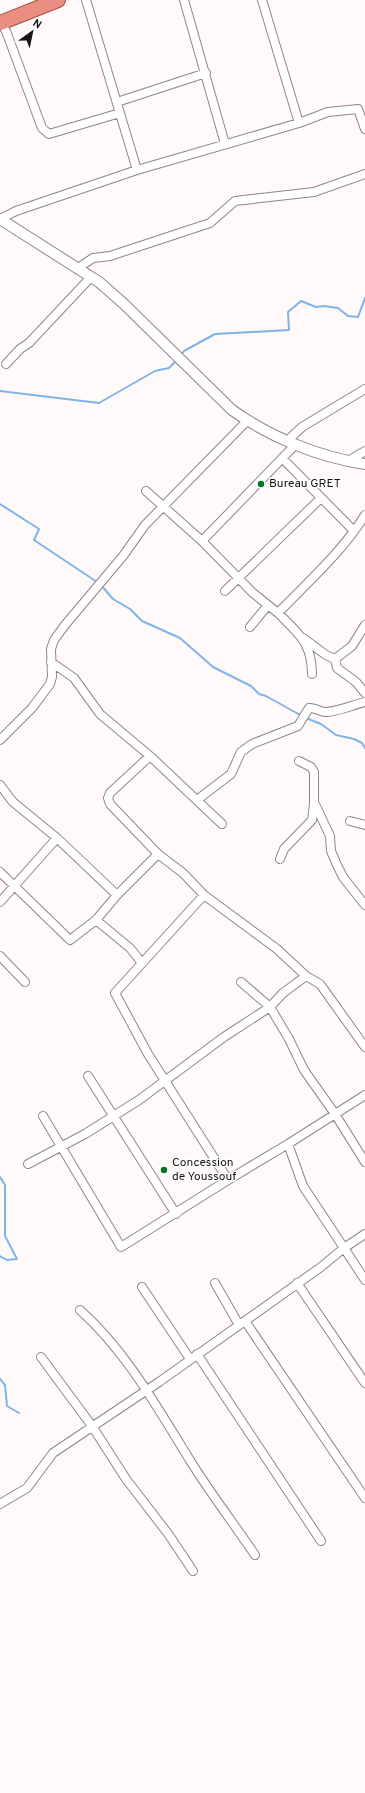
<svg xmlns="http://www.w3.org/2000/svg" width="365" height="1793" viewBox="0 0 365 1793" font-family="Overpass,sans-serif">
<rect width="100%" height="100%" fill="#fffaf9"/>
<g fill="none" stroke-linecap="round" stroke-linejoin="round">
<path stroke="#7fb4eb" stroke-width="2" d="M181 355 184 351 215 334 289 330 288 312 301 301 316 307 324 306 338 308 348 316 358 317 365 298
M0 391 99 403 155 371 169 368 177 360
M0 504 39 529 34 540 97 582
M101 585 113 599 130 609 142 621 180 638 213 667 251 686 259 694 266 696 302 716
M306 718 321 724 336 735 354 739 362 743 365 748
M0 1177 5 1185V1236L17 1259 7 1260 0 1256
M0 1379 5 1385 7 1406 19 1413"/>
<defs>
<path id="minor" d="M86 0 137 170
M184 0 225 144
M262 0 299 123
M1 23 6 31 42 128 49 134 120 113
M117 102 206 73
M0 219 16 211 137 170 299 123 328 112 358 109 365 129
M78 268 93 258 110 256 210 223 235 201 314 192 365 174
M6 364 20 349 29 343 91 277
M287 441 302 427 365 389
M282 458 354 531
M348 461 365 451
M146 491 202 541 253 593 278 613C308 582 342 552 365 515
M202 541 296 444
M225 591 321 498
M278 613C298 633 312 643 312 674
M250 627 268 605
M303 638 326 655 335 659 352 646 365 625
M335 659 337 668 356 682 365 693
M51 662 74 678 100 714 150 756 222 824
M0 740 32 708 50 684 52 677 51 649 54 640 65 625 123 556 145 525 247 421
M150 756 110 793 108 798 110 804 158 854
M0 785 13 802 57 838 117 895
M197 800 231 774 241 752 252 744 298 726 309 708C316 707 321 713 327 712 340 711 352 705 365 702
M315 804 330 836 331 851 337 865 343 877 365 905
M350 821 365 825
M280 859 284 849 312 820 314 804V772L311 767 299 761
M0 872 70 940 96 920 117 895 158 854 183 873 204 895 277 949 306 976 283 993 270 1007 224 1037 139 1100 85 1134 28 1164
M204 895 115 993 148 1054 228 1180 288 1144
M0 902 57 838
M96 920 130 948 142 963
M0 956 25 982
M306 976 320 984 365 1047
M241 982 270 1007 289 1039 304 1070 335 1114 365 1162
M88 1076 176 1214
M43 1116 121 1247 228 1180
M365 1234 344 1248 365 1280
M215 1283 239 1325
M297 1283 365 1383
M142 1287 190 1359
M80 1310C127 1352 158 1409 191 1462 211 1494 234 1524 255 1555
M245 1321 365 1498
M197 1354 321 1541
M41 1357 92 1426 126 1479 169 1535 193 1571
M0 1504 27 1488 53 1453 159 1382 321 1267 344 1248 303 1186 288 1144 365 1095"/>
<path id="tertiary" d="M0 219 99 282 124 304 232 410C270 437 318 457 365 464"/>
<path id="trunk" d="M0 23 58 0"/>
</defs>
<use href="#minor" stroke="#908683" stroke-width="10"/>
<use href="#tertiary" stroke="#908683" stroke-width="12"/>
<use href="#trunk" stroke="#9e5146" stroke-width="16"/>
<use href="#minor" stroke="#fff" stroke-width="8"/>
<use href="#tertiary" stroke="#fff" stroke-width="10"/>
<use href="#trunk" stroke="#eb8e82" stroke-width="14"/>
</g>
<g fill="#0a7426" stroke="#fff" stroke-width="1.5">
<circle cx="261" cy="484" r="4"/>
<circle cx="164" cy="1170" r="4"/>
</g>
<g text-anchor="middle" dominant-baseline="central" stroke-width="3" stroke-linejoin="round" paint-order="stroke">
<g font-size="12" fill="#181413" stroke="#fff" text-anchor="start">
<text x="269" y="484">Bureau GRET</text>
<text x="172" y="1163">Concession<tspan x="172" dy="14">de Youssouf</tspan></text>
</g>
</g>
<g transform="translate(32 32) rotate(33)" stroke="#ffffff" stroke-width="3" paint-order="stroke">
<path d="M0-3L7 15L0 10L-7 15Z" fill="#181413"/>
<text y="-6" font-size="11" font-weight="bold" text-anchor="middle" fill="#181413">N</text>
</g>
</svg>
